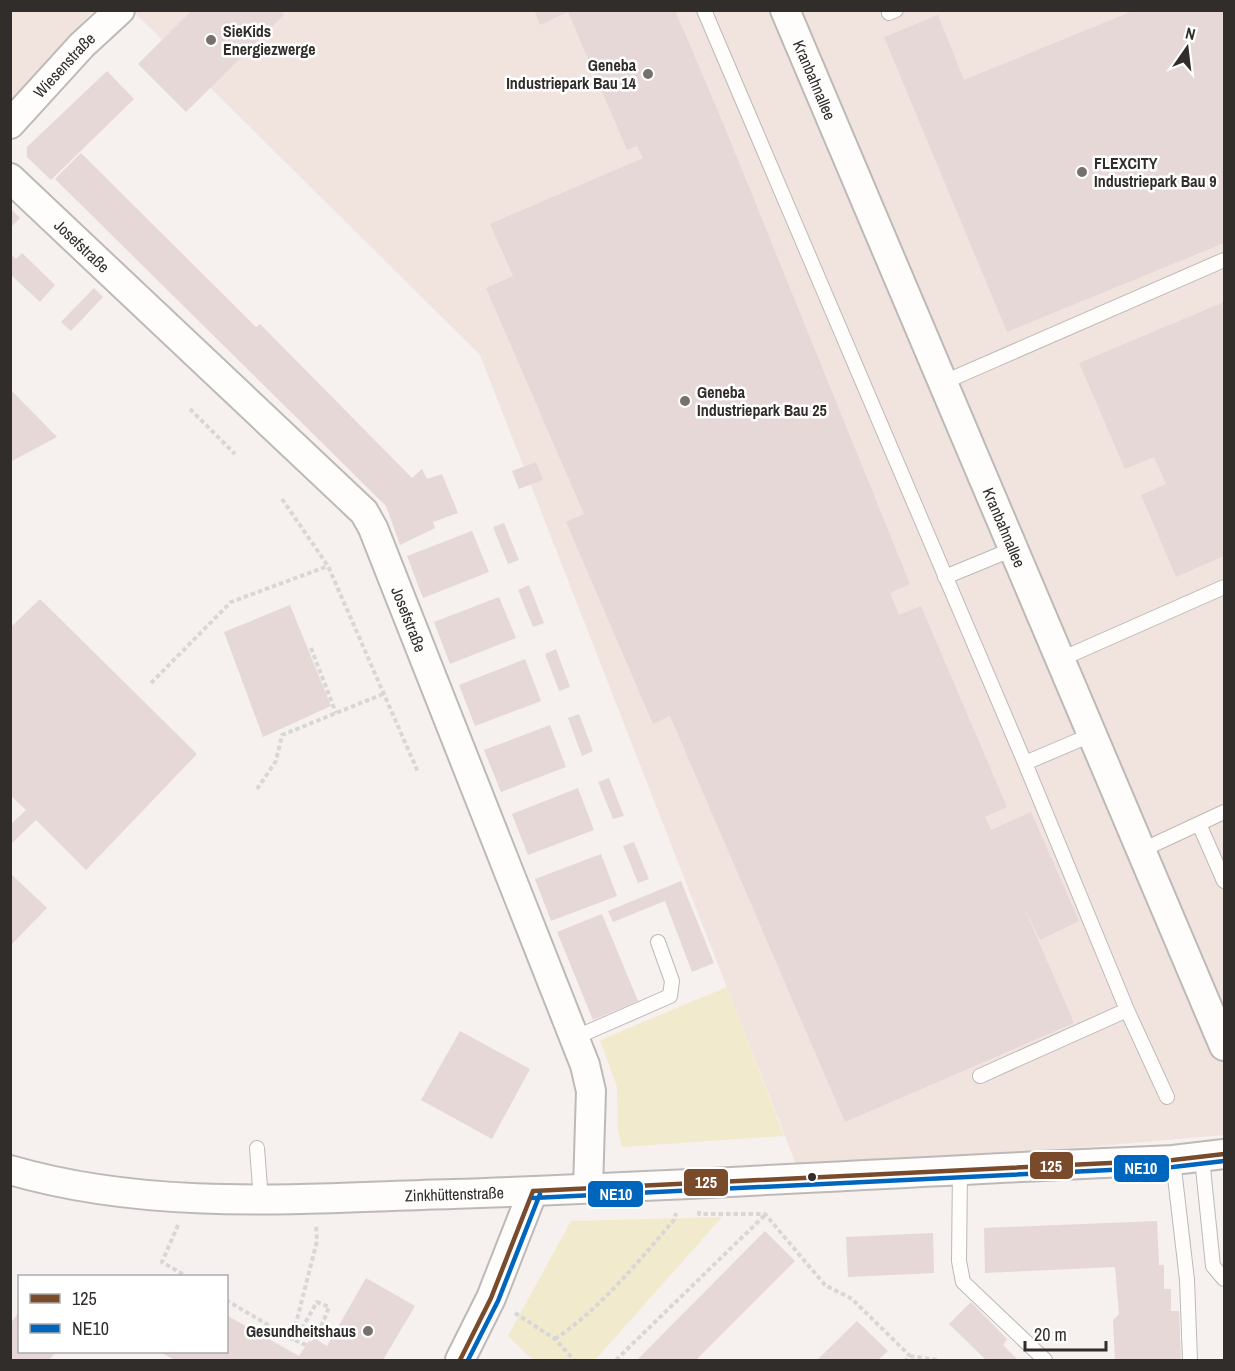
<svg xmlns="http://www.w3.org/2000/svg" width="1235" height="1371" viewBox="0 0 1235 1371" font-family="'Archivo Narrow',sans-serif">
<rect width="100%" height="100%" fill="#f6f0ee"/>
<path fill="#f1e4de" d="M11 10 93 11 11 100 10 11Z
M133 11H1224V1135L799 1172 480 355Z"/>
<path fill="#f2eacd" d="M727 987 784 1136 622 1147 618 1131 617 1087 600 1040Z
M722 1217 595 1360H533L508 1336 571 1221Z"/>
<path fill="#e6d8d7" d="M192 10H280L284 15 186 112 138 64Z
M534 10H675L723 123 910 584 890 593 899 615 921 606 1007 807 985 817 991 830 1031 812 1079 921 1040 940 1023 905 1074 1023 845 1122 670 716 653 724 566 522 584 514 486 288 513 276 490 224 643 158 637 146 627 150 568 12 540 25Z
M1135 10H1224V243L1007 332 884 37 938 15 964 80Z
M107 71 134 99 51 180 27 157V147Z
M81 153 256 327 260 324 412 478 422 469 427 479 442 474 458 513 433 522 435 528 400 545 386 506 55 179Z
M10 208 20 218 10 228Z
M10 253 16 259 22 253 55 285 40 302 10 274Z
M94 288 103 297 71 331 61 322Z
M1224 302V556L1176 577 1141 495 1166 484 1154 457 1125 469 1079 363Z
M10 389 57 437 10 462Z
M536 462 543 480 519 489 512 471Z
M504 523 519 560 508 564 493 527Z
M472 531 489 572 423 598 407 556Z
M529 585 544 623 533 627 518 590Z
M499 597 516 638 450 664 434 622Z
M40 599 197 754 86 870 36 820 10 845V825L26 810 10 795V628Z
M290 605 331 706 263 737 224 632Z
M556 649 570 687 559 691 545 654Z
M525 659 541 701 475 726 459 685Z
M579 714 593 751 582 756 568 718Z
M550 725 566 767 501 792 484 750Z
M609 778 624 816 613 819 598 782Z
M578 788 594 830 528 855 512 814Z
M634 842 649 879 638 883 623 846Z
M601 854 617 896 551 921 535 879Z
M10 873 47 908 10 946Z
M681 881 714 963 692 972 665 901 613 922 608 911Z
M602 914 638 1001 593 1020 557 932Z
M460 1031 530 1069 492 1139 421 1100Z
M1157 1221 1159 1265H1164V1289H1171V1311H1179L1181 1360H1115L1113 1320 1119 1314 1115 1267 985 1273 984 1228Z
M765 1231 795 1261 696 1360H637Z
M933 1233 934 1273 848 1277 846 1237Z
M366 1278 415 1306 383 1360H175L160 1352H226V1315L299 1356 309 1341 311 1342 314 1338 327 1346Z
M971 1302 1007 1339 1003 1345 1018 1360H986L949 1324Z
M20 1311V1352H56L49 1360H10V1324Z
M857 1321 888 1351 878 1360H817Z"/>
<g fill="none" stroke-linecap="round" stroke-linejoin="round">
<defs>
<path id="service" d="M704 10 1025 763 1127 1010 980 1076
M889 13 896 10
M942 383 1224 260
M945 577 1013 549
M1059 660 1224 587
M1025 763 1091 735
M1199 824 1224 881
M1140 851 1224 812
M1127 1010 1167 1097
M574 1038 670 996 672 981 658 942
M257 1148 261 1201
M1202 1158 1213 1266 1224 1279
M1173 1160 1187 1280 1190 1360
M960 1169 959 1261 963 1282 1045 1360"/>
<g id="minor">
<path id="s1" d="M785 10 1224 1046"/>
<path id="s2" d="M10 124 82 45 120 10"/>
<path id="s3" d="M10 178 364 512 373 528 585 1065 591 1091 588 1188"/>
<path id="s4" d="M10 1170C154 1212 306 1198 453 1194 693 1186 933 1170 1173 1160L1224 1154"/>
<path d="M460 1360 491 1298 533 1191"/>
</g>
</defs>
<use href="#service" stroke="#bdb9b7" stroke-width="16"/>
<use href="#minor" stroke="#bdb9b7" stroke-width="32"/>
<path stroke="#d9d7d6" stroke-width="4" stroke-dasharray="4.5 3" stroke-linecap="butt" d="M190 409 235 454
M282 499 328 566 418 772
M311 648 336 713
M151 683 231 602 328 566
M257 789 276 761 282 735 383 694
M699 1211V1214H765L825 1285 852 1299 910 1356 906 1360
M178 1225 162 1262 186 1276
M226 1300 292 1339 317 1241 316 1224
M515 1313 555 1339 574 1360
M555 1339C601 1308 638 1262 674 1220L676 1213
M306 1345 292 1339 298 1335 317 1302 329 1307 316 1340
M910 1356 937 1360
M616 1360 765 1215"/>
<use href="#service" stroke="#fefdfc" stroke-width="14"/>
<use href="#minor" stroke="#fefdfc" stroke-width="28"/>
<defs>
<path id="bus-1" d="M533 1191 1173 1160 1224 1154
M460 1360 491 1298 533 1191"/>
<path id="bus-2" d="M533 1198 1173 1167 1224 1161
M468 1360 498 1301 540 1194"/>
</defs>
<use href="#bus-1" stroke="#fff" stroke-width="9"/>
<use href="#bus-2" stroke="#fff" stroke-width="9"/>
<use href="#bus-1" stroke="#7a4b2a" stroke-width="4.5"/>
<use href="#bus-2" stroke="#0065bd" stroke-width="4.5"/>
</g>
<g fill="#76716f" stroke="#fff" stroke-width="2">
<circle cx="211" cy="40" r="6"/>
<circle cx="648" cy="74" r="6"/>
<circle cx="1082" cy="172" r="6"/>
<circle cx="685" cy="401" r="6"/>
<circle cx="368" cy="1331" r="6"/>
</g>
<circle fill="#312d2b" stroke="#fff" stroke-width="2" cx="812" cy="1177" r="5"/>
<g text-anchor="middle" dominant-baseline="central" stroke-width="5" stroke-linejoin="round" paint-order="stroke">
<g font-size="16" font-weight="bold" fill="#312d2b" stroke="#fff" text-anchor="start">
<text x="223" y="31">SieKids<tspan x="223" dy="18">Energiezwerge</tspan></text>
<text x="636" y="65" text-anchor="end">Geneba<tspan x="636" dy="18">Industriepark Bau 14</tspan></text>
<text x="1094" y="163">FLEXCITY<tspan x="1094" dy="18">Industriepark Bau 9</tspan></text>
<text x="697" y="392">Geneba<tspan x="697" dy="18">Industriepark Bau 25</tspan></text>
<text x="356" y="1331" text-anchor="end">Gesundheitshaus</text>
</g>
<g font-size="16" fill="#312d2b" stroke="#fff">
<text stroke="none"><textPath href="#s2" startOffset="80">Wiesenstraße</textPath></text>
<text stroke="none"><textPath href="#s1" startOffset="76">Kranbahnallee</textPath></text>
<text stroke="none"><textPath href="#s3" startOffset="99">Josefstraße</textPath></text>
<text stroke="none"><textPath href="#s1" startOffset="562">Kranbahnallee</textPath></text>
<text stroke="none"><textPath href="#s3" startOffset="603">Josefstraße</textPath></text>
<text stroke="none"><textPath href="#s4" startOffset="447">Zinkhüttenstraße</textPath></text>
</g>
</g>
<g stroke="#fff" stroke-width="2">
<rect x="1029" y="1151" width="45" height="29" rx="6" fill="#7a4b2a"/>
<rect x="1113" y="1154" width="57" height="29" rx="6" fill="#0065bd"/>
<rect x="683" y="1168" width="46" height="29" rx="6" fill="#7a4b2a"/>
<rect x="587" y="1180" width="57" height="28" rx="6" fill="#0065bd"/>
</g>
<g font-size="16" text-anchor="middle" font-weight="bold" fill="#fff">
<text x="1051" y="1172">125</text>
<text x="1141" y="1174">NE10</text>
<text x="706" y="1188">125</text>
<text x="616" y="1200">NE10</text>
</g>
<rect width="1235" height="1371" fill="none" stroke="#312d2b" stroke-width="24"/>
<rect x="18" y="1275" width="210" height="78" fill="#ffffff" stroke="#adabaa" stroke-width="1.5"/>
<rect x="30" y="1294" width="30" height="9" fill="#7a4b2a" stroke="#adabaa" stroke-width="1.5"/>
<text x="72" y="1305" font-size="18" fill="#312d2b">125</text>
<rect x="30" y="1324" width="30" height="9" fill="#0065bd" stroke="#adabaa" stroke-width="1.5"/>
<text x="72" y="1335" font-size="18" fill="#312d2b">NE10</text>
<g transform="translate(1187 48) rotate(14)" stroke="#ffffff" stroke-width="4.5" paint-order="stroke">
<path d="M0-4.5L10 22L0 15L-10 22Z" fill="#312d2b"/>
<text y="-9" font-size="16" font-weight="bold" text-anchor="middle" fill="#312d2b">N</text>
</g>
<path d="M1025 1341v9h81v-9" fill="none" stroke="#312d2b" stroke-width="3"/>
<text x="1034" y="1341" font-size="18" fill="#312d2b" stroke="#ffffff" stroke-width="4.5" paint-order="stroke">20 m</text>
</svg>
